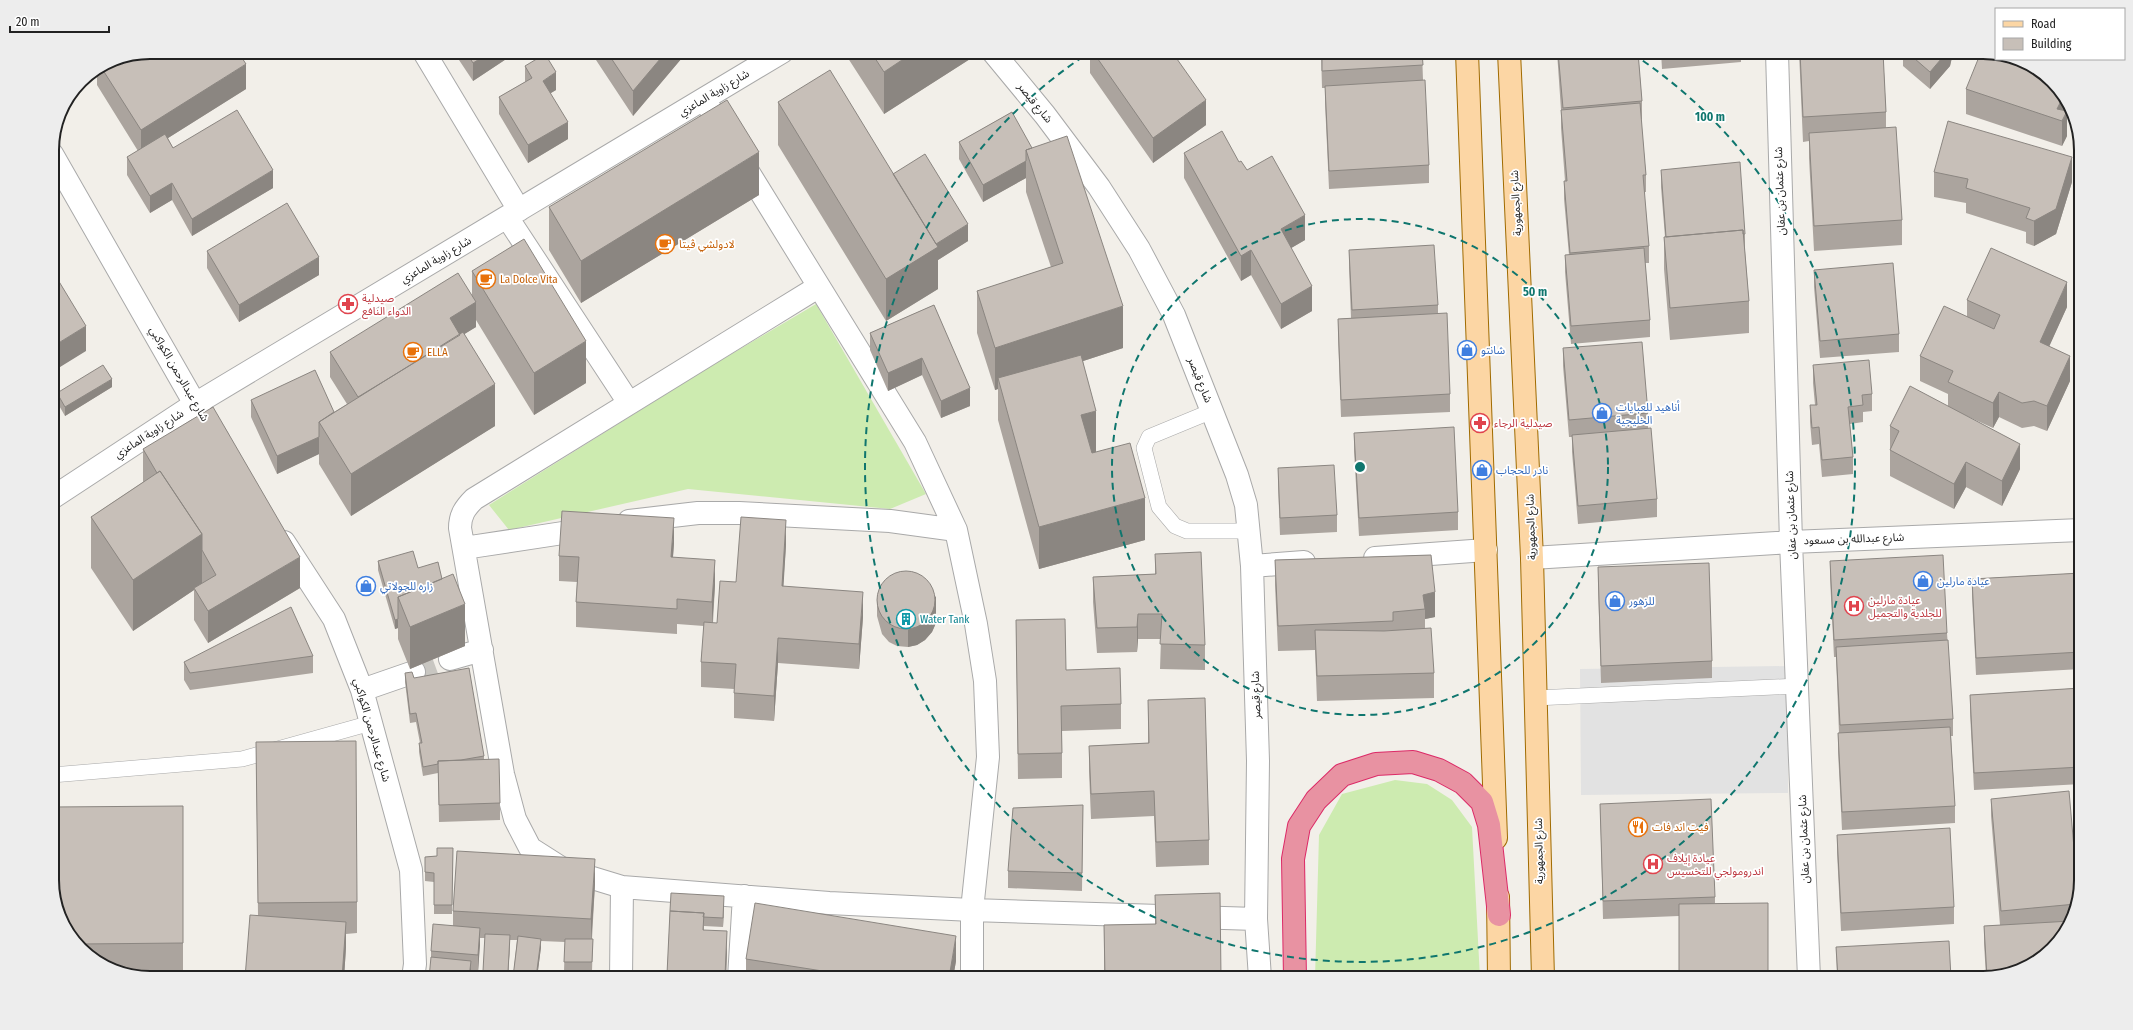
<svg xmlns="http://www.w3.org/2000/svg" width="2133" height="1030" viewBox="0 0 2133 1030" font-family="'Fira Sans Condensed','Noto Sans Arabic',sans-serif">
<rect width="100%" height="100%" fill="#f2efe9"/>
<path fill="#cdebb0" d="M816 304 926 494 890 509 688 489 509 530 489 505 701 372Z
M1395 780 1427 784 1452 800 1472 827 1480 978H1315L1319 835 1342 794Z"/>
<path fill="#e2e2e2" d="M1788 666V793L1581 795 1580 669Z"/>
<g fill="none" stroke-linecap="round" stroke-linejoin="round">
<path stroke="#c8c6c1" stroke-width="22" stroke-dasharray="22 11" stroke-linecap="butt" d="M414 672 450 659"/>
<defs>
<path id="lane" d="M1212 411 1149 437 1144 448 1159 507 1175 526 1187 531H1249
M1535 698 1798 686
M52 775 242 759 371 723"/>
<path id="street" d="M424 52 519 210
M993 52 1045 115 1099 187 1139 249 1174 315 1237 475 1246 505 1252 566 1258 761 1256 919 1260 978
M1777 52 1791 542 1809 978
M704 99 726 135
M52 154 195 404 218 439
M744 165 915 442 956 530 976 624 985 681 988 757 972 910V978
M507 217 629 403
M818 287 474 499C465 508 460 515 460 528L503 774 515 819 530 848 563 869 622 887 829 903 972 910 1256 919
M52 498 195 404 782 52
M629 521 698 513H739L890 521 956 530
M284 542 334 619 362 690 411 870 415 964 413 978
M464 548 589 529
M1375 558 1486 550
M1532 558 1791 542 2081 530
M1252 566 1304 562
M450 659 482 650
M362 690 414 672
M621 978 622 887
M739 978 744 896"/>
<path id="primary" d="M1467 52 1496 838
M1509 52 1532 558 1543 978
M1498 897 1499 978"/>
<path id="highway" d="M1295 978 1293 859 1299 826 1316 800 1342 775 1376 764 1413 762 1439 770 1463 783 1482 802 1489 825 1499 915"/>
</defs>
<use href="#lane" stroke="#a9a9a9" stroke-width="16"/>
<use href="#street" stroke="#a9a9a9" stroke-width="24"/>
<use href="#primary" stroke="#a06b00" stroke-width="24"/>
<use href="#highway" stroke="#dc2a67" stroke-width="24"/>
<use href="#lane" stroke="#fff" stroke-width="15"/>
<use href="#street" stroke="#fff" stroke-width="22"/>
<use href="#primary" stroke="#fcd6a4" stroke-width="22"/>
<use href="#highway" stroke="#e892a2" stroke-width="22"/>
</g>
<path fill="#aba49e" d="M256 52H272L261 59Z
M455 52H517L473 81 455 54Z
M596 52H687L633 116 596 60Z
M697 52H710L706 56Z
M844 52H981L884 114Z
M1090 52H1172L1206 125 1153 163 1090 73Z
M1321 52H1422L1423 80 1429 165V183L1329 189 1325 103V88H1322Z
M1557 52H1638L1642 101V119H1641L1646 175V192H1644L1649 246V263H1645L1650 320V337L1571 344 1565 272V255H1569L1564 199V181H1565L1561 128V110Z
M1661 52H1741V62L1662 69Z
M1799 52H1883L1886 112V128L1902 220V245L1814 251 1809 158V141L1803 142Z
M1903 52H1953V54L1950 66 1930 89 1903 66Z
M113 59 246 89 168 138 173 148 273 188 192 236 172 200 150 213 127 175V157L138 151 97 85V70Z
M525 66 556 90 550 93 568 139 528 163 499 114V97L525 82Z
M1966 89 2064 107V110L2067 136 2062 146 1966 114Z
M778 102 893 174 968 241 938 260V289L886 321 778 145Z
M1012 112 1123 348 1083 361 1096 452 1145 540 1039 569 998 420V389L995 390 977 333V291L1051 267 1026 192V178L983 202 959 159V142Z
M1184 153 1239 162 1305 240 1291 248 1312 311 1281 329 1251 275 1241 281 1184 178Z
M1661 170 1745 234V251L1749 301V333L1670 340 1664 269V237H1665L1661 187Z
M1934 172 2072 182 2056 234 2034 246 2026 243V232L1966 213V203L1934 197Z
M759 195 581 303 549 250V207Z
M1349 250 1438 305V313L1450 394V412L1341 417 1338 336V319L1351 318 1349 267Z
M207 251 319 275 239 322 207 268Z
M1814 270 1899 334V352L1820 358 1814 287Z
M472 271 586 383 534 415 476 320V327L464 334 495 426 351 516 319 464V454L277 474 251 417V400L334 412 347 404 330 377V352L472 296Z
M1967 300 2067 307 2049 346 2070 381 2047 431 2034 426 2022 428 1999 417 1993 428 1960 413 2020 469 2002 506 1966 487 1954 509 1890 476V426L1948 406V394L1920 381V356L1967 317Z
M934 305 970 406 941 418 922 375 888 391 870 350V333Z
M1563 348 1648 413V428L1657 499V517L1578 524 1572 452V437H1569L1563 366Z
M1813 365 1872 394V411L1863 412V422L1850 424 1853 457V474L1822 477 1819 444 1812 445 1810 422V405H1815L1813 383Z
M112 387 65 416 57 402V393Z
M1354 433 1458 512V530L1359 536 1354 451Z
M143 449 300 588 208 643 194 620V590L133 631 91 568V517L143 482Z
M1278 468 1337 515V532L1280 535 1278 485Z
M674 543 673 557 715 585 713 623H717L736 582 786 545 783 586 863 617 859 669 778 663 774 721 734 718V689L701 687V662L704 626 677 624V634L576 627V602L577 582 559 581V556Z
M1155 554 1205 645V670L1160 669 1161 639H1138L1137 652 1097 653 1093 602V577L1155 574Z
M1431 555 1435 617 1425 619V629L1434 673V698L1317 701 1315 650 1278 651 1275 585V560Z
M378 561 418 568 442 579 465 646 410 669 398 639V628L395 629 378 570Z
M1830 561 1947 633 1953 719V736H1951L1955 806V823L1842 830 1838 751V733H1839L1836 657H1834L1830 578Z
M1598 567 1712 661V678L1601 683 1598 585Z
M2081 573V669L1976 675 1972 596V579Z
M877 598 936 623 932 632 925 640 917 645 908 647 897 646 889 642 882 634 877 616Z
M1016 620 1066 670 1121 704V729L1062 731V778L1018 779Z
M313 656V673L190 690 184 680V662Z
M405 673 414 678 484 756V759L500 803V820L439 822 438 773 423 776 419 752V743H420L416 722 410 723 405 682Z
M2081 688V784L1974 790 1970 712V695Z
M1148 700 1209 840V865L1156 867 1154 816 1091 819 1089 771V746L1148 743Z
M256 742 357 902V933L346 934V947L344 978H245L258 915Z
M1991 799 2078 894 2073 918 2037 962 1986 977 1984 943V926L2000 925 1991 816Z
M1600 804 1715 897V903L1679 916 1603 919Z
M1083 805 1082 891 1008 888V871Z
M183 806V975H136L112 970 69 935Z
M1837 835 1954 907V924L1841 931 1837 852Z
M453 848 452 914H434V882L425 881V857L437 856Z
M595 884 592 939H593L592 971H564L565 942 541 941V947L537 978H513L517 940H510L508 978H483L485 938H480L478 972H471V978L431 960V951L453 926V911Z
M1155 895 1221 978H1104V925L1155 924Z
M724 905 723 927 704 926V930L727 949 726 978H667L670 911Z
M1836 947 1951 978H1837Z
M746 959 956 961 953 978H746Z"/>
<path fill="#8b8681" d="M261 52H272L261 59Z
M491 52H517L473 81V63Z
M666 52H687L633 116V91Z
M706 52H710L706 56Z
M914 52H981L884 114V72Z
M1947 52H1953L1950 66 1930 89V72Z
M246 64V89L141 155V130Z
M556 72V90L543 98V81Z
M2063 94 2064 96V107L2063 120 2067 111V136L2062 146V121L2057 109Z
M1206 100V125L1153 163V138Z
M568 122V139L528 163V145Z
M759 152V195L581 303V261Z
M2072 157V182L2056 234 2034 246V221Z
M1026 161V178L983 202V185Z
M273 170V188L192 236V219Z
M172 183V200L150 213V196Z
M1305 215V240L1281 254V229Z
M968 224V241L938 260V289L886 321V279L933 246Z
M1251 250V275L1241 281V256Z
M319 257V275L239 322V305Z
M2067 282V307L2040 367V342Z
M1312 286V311L1281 329V304Z
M476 302V327L450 343V318Z
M1123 306V348L1001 388 998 378V389L995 390V348Z
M86 326V351L52 372V347Z
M586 341V383L534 415V373Z
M2070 356V381L2047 431V406Z
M922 358V375L888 391V373Z
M112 379V387L65 416V407Z
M495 384V426L351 516V474Z
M970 388V406L941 418V401Z
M1999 392V417L1993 428V403Z
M1096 411V453L1081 457V415Z
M319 437V454L277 474V456Z
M2020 444V469L2002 506V481Z
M1966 462V487L1954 509V484Z
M1145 498V540L1039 569V527Z
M674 518V543L671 582V557Z
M786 520V545L782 611V586Z
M202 534V585L194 588V590L133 631V580Z
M300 557V588L208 643V611Z
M715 560V585L712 627V602Z
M863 592V617L859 669V644Z
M1435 592V617L1425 619V609L1423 595Z
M936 596V623L932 632 925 640 917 645 908 647V630Z
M465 604V646L410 669V627Z
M1138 614V639L1137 652V627Z
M398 619V628L395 629V620Z
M778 638V663L774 721V696Z
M595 859V884L591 944V919Z
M724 896V905L723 927V918Z
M346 922V947L344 978H342Z
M480 928V945L478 972V955Z
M727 931V949L726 978H725Z
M510 935V943L508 978V972Z
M956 936V961L953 978H949Z
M541 939V947L537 978H536Z
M471 961V978H469Z"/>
<path fill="#c7bfb8" stroke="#8b8681" d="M150 52H238L246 64 141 130 101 67 113 59Z
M466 52H491L473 63Z
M607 52H666L633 91Z
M871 52H914L884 72Z
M1093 52H1172L1206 100 1153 138Z
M1322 52H1422L1423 65 1322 71Z
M1558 52H1638L1642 101 1563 108Z
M1800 52H1883L1886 112 1803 117Z
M1907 52H1947L1930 72Z
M1981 52 1996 55V59H2018L2021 60 2063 94 2062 99 2057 109 2067 111 2062 121 1966 89Z
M545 54 556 72 543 81 568 122 528 145 499 97 532 78 525 66Z
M830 70 938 247 886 279 778 102Z
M1425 80 1429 165 1329 171 1325 86Z
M727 100 759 152 581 261 549 207Z
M1640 103 1646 175H1643L1649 246 1570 253 1564 181H1567L1561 110Z
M237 110 273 170 192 219 172 183 150 196 127 157 165 134 173 148Z
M1012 112 1032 148 1026 150V161L983 185 959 142Z
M1948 121 2072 157 2056 209 2034 221 2026 218 2030 208 1966 188 1968 179 1934 172Z
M1896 127 1902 220 1814 226 1809 133Z
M1222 131 1239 162 1241 161 1247 170 1272 156 1305 215 1281 229 1312 286 1281 304 1251 250 1241 256 1184 153Z
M1067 136 1123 306 995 348 977 291 1063 263 1026 150Z
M925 154 968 224 936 244 893 174Z
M1740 162 1745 234H1743V230L1666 237 1661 170Z
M287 203 319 257 239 305 207 251Z
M1743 230 1749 301 1670 308 1664 237Z
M524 239 586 341 534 373 472 271Z
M1434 245 1438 305 1352 310 1349 250Z
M1644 248 1650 320 1571 326 1565 255Z
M1991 248 2067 282 2040 342 2070 356 2047 406 2034 401 2022 403 1999 392 1993 403 1948 382 1953 371 1920 356 1944 306 1994 329 2000 315 1967 300Z
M1893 263 1899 334 1820 341 1814 270Z
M52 270 86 326 52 347Z
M458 273 476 302 450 318 460 335 358 397 330 352Z
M934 305 970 388 941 401 922 358 888 373 870 333Z
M1447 313 1450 394 1341 400 1338 319Z
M463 332 495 384 351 474 319 422Z
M1642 342 1648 413 1569 420 1563 348Z
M1081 355 1096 411 1081 415 1092 453 1130 443 1145 498 1039 527 998 378Z
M1869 360 1872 394 1862 395 1863 405 1848 407 1853 457 1822 460 1819 427 1812 428 1810 405H1817L1813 365Z
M103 365 112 379 65 407 57 393Z
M315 370 334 412 319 422V437L277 456 251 400Z
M1910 386 2020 444 2002 481 1966 462 1954 484 1890 450 1899 431 1890 426Z
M213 407 300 557 208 611 194 588 216 575 202 550V534L160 471 157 473 143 449Z
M1454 427 1458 512 1359 518 1354 433Z
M1651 428 1657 499 1578 506 1572 435Z
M1334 465 1337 515 1280 518 1278 468Z
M160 471 202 534 133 580 91 517Z
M562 511 674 518 671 557 715 560 712 602 677 599V609L576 602 579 557 559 556Z
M741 517 786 520 782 586 863 592 859 644 778 638 774 696 734 693 736 664 701 662 704 622 717 623 720 581 736 582Z
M413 551 418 568 438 562 442 579 398 597V619L395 620 378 561Z
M1201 552 1205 645 1160 644 1162 614H1138L1137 627 1097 628 1093 577 1156 574 1155 554Z
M1431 555 1435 592 1423 595 1425 609 1393 612V621L1278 626 1275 560Z
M1943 555 1947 633 1834 640 1830 561Z
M1709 563 1712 661 1601 666 1598 567Z
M877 600a29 29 0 1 1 58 0a29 29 0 1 1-58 0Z
M2081 573V652L1976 658 1972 579Z
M453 574 465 604 410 627 398 597Z
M291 607 313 656 190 673 184 662Z
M1065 619 1066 670 1120 668 1121 704 1061 706 1062 753 1018 754 1016 620Z
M1431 628 1434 673 1317 676 1315 630 1384 631Z
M1948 640 1953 719 1840 725 1836 647Z
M469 668 484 756 461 760 438 761V764L423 767 419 743H422L416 713 410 714 405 673 412 672 414 678Z
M2081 688V767L1974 773 1970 695Z
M1205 698 1209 840 1156 842 1154 791 1091 794 1089 746 1149 743 1148 700Z
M1950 727 1955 806 1842 812 1838 733Z
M356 741 357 902 258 903 256 742Z
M499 759 500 803 439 805 438 761Z
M2069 791 2078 894 2076 904 2001 911 1991 799Z
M1711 799 1715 897 1603 901 1600 804Z
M1083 805 1082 873 1008 871 1013 808Z
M183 806V943L80 944 69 935 52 886V807Z
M1950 828 1954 907 1841 913 1837 835Z
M437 848H453L452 905H434V873L425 872V857L437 856Z
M457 851 595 859 591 919 453 911Z
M671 893 724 896 723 918 703 917 704 913 670 911Z
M1220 893 1221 978H1166V976L1105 977 1104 925 1156 924 1155 895Z
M755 903 956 936 949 978H867L746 959Z
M1768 903V978H1679V904Z
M670 911 704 913 703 930 727 931 725 976 667 974Z
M250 915 346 922 342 978H245Z
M2071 921 2037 962 1987 977 1984 926Z
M433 924 480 928 478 955 431 951Z
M485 934 510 935 508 972 483 971Z
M518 936 541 939 536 978H522L513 977Z
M565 939H593L592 962H564Z
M1949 941 1951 978H1838L1836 947Z
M431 957 471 961 469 978H429Z"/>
<g fill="none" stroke="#0f766e" stroke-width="2" stroke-dasharray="7 5">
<circle cx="1360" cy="467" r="248"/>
<path d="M1633 54A495 495 0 1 1 1087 54"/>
</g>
<defs>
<symbol id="cafe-ring" viewBox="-11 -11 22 22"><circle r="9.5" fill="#fff" stroke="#e8710a" stroke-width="1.5"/><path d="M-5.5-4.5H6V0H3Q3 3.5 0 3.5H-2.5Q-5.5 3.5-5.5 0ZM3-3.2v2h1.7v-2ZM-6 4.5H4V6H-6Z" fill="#e8710a"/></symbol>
<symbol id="pharmacy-ring" viewBox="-11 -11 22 22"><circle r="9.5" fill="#fff" stroke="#e0444e" stroke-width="1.5"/><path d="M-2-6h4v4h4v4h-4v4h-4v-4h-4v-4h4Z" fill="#e0444e"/></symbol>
<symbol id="shop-ring" viewBox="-11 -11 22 22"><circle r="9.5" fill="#fff" stroke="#3f7fe0" stroke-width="1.5"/><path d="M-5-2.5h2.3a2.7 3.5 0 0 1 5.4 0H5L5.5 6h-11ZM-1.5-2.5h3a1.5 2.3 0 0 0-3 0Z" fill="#3f7fe0"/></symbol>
<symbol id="hospital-ring" viewBox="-11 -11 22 22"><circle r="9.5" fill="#fff" stroke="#e0444e" stroke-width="1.5"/><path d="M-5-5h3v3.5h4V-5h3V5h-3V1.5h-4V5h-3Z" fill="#e0444e"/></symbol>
<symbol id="building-ring" viewBox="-11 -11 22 22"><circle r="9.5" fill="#fff" stroke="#0f9aa8" stroke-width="1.5"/><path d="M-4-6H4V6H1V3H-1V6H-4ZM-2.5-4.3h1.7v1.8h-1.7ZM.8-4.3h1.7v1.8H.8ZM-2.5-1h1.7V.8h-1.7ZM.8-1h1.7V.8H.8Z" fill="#0f9aa8"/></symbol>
<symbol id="restaurant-ring" viewBox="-11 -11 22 22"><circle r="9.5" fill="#fff" stroke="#e8710a" stroke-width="1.5"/><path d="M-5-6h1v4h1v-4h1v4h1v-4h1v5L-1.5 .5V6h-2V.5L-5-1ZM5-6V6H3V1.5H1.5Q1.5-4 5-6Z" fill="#e8710a"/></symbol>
</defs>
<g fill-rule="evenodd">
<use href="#cafe-ring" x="654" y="233" width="22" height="22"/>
<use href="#cafe-ring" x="475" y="268" width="22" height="22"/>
<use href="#pharmacy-ring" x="337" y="293" width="22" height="22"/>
<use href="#shop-ring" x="1456" y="339" width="22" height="22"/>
<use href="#cafe-ring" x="402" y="341" width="22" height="22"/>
<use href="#shop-ring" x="1591" y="402" width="22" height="22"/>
<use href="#pharmacy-ring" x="1469" y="412" width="22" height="22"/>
<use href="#shop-ring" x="1471" y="459" width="22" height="22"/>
<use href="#shop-ring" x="1912" y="570" width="22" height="22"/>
<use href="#shop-ring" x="355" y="575" width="22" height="22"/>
<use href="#shop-ring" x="1604" y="590" width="22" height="22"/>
<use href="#hospital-ring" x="1843" y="595" width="22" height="22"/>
<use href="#building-ring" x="895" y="608" width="22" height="22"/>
<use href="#restaurant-ring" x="1627" y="816" width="22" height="22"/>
<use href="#hospital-ring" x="1642" y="853" width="22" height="22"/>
</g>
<g text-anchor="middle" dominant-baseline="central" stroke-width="3.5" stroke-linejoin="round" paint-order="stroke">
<g font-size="11" fill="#222" stroke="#fff">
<text transform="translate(714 93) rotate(-31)">شارع زاوية الماعزي</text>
<text transform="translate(1035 103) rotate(51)">شارع قيصر</text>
<text transform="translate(1780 191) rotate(-92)">شارع عثمان بن عفان</text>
<text transform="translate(1516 203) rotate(-93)">شارع الجمهورية</text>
<text transform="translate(436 260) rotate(-31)">شارع زاوية الماعزي</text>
<text transform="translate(179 374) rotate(60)">شارع عبدالرحمن الكواكبي</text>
<text transform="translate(1200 380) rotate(68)">شارع قيصر</text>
<text transform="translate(149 434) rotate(-33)">شارع زاوية الماعزي</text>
<text transform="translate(1791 515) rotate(-92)">شارع عثمان بن عفان</text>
<text transform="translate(1531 527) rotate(-92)">شارع الجمهورية</text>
<text transform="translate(1854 539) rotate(-2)">شارع عبدالله بن مسعود</text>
<text transform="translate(1256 695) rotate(-92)">شارع قيصر</text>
<text transform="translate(372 730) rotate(74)">شارع عبدالرحمن الكواكبي</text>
<text transform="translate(1804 839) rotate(-92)">شارع عثمان بن عفان</text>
<text transform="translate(1539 851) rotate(-91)">شارع الجمهورية</text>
</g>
<g font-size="11" fill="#c56008" stroke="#fff" text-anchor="start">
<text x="679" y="244">لادولشي ڤيتا</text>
<text x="500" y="279">La Dolce Vita</text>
<text x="427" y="352">ELLA</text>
<text x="1652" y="827">فيت اند فات</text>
</g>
<g font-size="11" fill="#be3a42" stroke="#fff" text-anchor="start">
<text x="362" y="298">صيدلية<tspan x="362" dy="13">الدواء النافع</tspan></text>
<text x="1494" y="423">صيدلية الرجاء</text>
<text x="1868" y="600">عيادة مارلين<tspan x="1868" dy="13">للجلدية والتجميل</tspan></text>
<text x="1667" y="858">عيادة إيلاف<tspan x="1667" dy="13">اندرومولجي للتخسيس</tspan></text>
</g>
<g font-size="11" fill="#366cbe" stroke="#fff" text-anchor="start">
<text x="1481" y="350">شانتو</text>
<text x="1616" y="407">أناهيد للعبايات<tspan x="1616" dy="13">الخليجية</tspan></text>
<text x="1496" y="470">نادر للحجاب</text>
<text x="1937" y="581">عيادة مارلين</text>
<text x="380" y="586">زاره للجولاتي</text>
<text x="1629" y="601">للزهور</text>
</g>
<g font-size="11" fill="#0d838f" stroke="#fff" text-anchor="start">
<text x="920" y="619">Water Tank</text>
</g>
</g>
<path d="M0 0H2133V1030H0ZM150 59H1983A91 91 0 0 1 2074 150V880A91 91 0 0 1 1983 971H150A91 91 0 0 1 59 880V150A91 91 0 0 1 150 59Z" fill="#ededed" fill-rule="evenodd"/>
<path fill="none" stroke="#222" stroke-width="2" d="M150 59H1983A91 91 0 0 1 2074 150V880A91 91 0 0 1 1983 971H150A91 91 0 0 1 59 880V150A91 91 0 0 1 150 59Z"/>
<circle cx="1360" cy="467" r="6" fill="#0f766e" stroke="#fff" stroke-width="2"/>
<g font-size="12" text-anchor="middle" font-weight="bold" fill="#0f766e" stroke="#fff" stroke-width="3.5" stroke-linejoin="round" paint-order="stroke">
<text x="1710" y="121">100 m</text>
<text x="1535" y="296">50 m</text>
</g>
<rect x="1995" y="8" width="130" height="52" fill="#ffffff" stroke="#a7a7a7"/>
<rect x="2003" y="21" width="20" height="6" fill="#fcd6a4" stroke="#a7a7a7"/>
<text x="2031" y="28" font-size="12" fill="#222222">Road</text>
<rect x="2003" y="38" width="20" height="12" fill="#c7bfb8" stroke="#a7a7a7"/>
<text x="2031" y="48" font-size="12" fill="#222222">Building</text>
<path d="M10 26v6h99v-6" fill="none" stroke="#222222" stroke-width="2"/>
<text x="16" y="26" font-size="12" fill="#222222" stroke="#ffffff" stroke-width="3" paint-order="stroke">20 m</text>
</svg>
